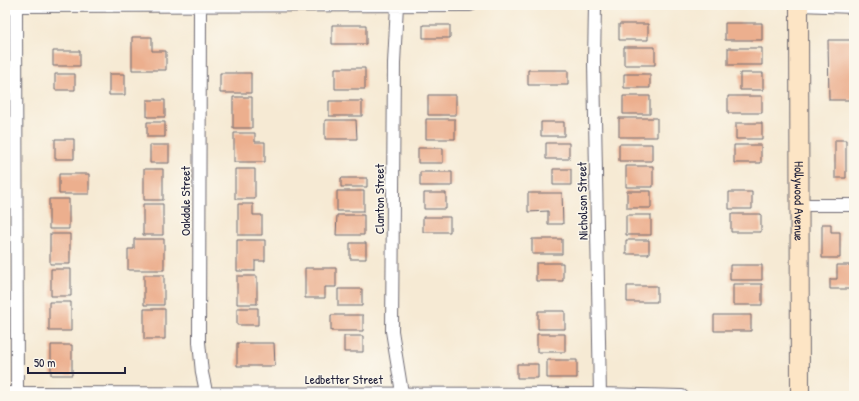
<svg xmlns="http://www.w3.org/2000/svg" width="859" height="401" viewBox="0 0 859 401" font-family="'Patrick Hand',sans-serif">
<rect width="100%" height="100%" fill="#fbf7ec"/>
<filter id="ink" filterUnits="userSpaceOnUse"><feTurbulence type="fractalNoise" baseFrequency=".025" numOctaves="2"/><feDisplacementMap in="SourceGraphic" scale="8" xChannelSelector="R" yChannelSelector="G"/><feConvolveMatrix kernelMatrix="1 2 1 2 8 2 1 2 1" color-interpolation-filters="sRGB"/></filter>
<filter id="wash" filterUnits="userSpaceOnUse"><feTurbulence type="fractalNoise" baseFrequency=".012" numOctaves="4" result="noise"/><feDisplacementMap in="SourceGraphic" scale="16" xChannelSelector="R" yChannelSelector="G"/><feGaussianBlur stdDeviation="0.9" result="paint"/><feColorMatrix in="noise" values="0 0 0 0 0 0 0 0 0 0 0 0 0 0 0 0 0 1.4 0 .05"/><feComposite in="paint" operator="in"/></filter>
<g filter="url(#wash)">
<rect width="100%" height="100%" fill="#f6ead4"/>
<path fill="#a4d381" stroke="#637a5e" d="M5 19H8V386H5Z"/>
<g id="blocks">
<path fill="#ecaf8e" d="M725 23H762V40H725Z
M619 24H648V40H619Z
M332 25H366V44H332Z
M423 25H450V38H423Z
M132 37H152V51H166V70H132Z
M828 40H854V100H829Z
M624 47H655V65H624Z
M728 48H762V65H728Z
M53 51H80V66H53Z
M335 68H365V89H335Z
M528 70H568V85H528Z
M220 73H251V93H220Z
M740 73H763V90H740Z
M55 74H75V90H55Z
M109 74H125V95H109Z
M624 74H650V88H624Z
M428 95H456V115H428Z
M623 96H650V114H623Z
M728 96H762V113H728Z
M233 97H252V128H233Z
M147 100H165V117H147Z
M329 101H362V116H329Z
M619 118H657V137H619Z
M426 119H455V139H426Z
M325 120H356L357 139H325Z
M147 122H165V137H147Z
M541 122H564V136H541Z
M736 123H762V139H736Z
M234 133H255V142H265V162H234Z
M55 139H74V159H55Z
M835 140H846V178H835Z
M546 143H569V159H546Z
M619 144H652V161H619Z
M150 145H169V163H150Z
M734 145H761V163H734Z
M418 148H443V163H418Z
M626 166H653V187H626Z
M144 169H163V200H144Z
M235 169H255V199H235Z
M553 169H571V185H553Z
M420 172H452V186H420Z
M59 174H89V194H59Z
M341 178H367V187H341Z
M337 191H364V211H337Z
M627 191H651V208H627Z
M729 192H752V209H729Z
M424 193H446V209H424Z
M528 193H562L563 224H548V211L528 212Z
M49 199H69V229H49Z
M143 204H163V235H143Z
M238 204H253V215H262V235H238Z
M731 214H761V232H731Z
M337 215H364V235H336Z
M626 215H651V235H626Z
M423 217H450V232H423Z
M822 224H831V232H840V258H822Z
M50 234H70V264H50Z
M134 239H164V270H128V249H134Z
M532 239H562V254H532Z
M237 240H265V261H255V271H237Z
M626 240H649V254H626Z
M350 243H366V259H350Z
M536 263H563V281H536Z
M730 265H762V280H730Z
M837 265H854V289H830V279H837Z
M305 268H336V287H325V298H305Z
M51 269H71V296H51Z
M144 275H164V305H144Z
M237 276H257V304H237Z
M733 284H762V305H733Z
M627 286H657V302H627Z
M338 289H362V306H338Z
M49 302H71V331H49Z
M237 308H258V325H237Z
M144 309H165V339H144Z
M538 311H565V329H538Z
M331 315H363V331H331Z
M714 315H751V331H714Z
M537 334H565V352H537Z
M344 336H363V352H344Z
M237 343H274L275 366H237Z
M51 345H72V375H51Z
M547 360H577V378H547Z
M517 364H538V378H517Z"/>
</g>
</g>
<g filter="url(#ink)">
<use href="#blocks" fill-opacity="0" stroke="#6c6871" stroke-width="1"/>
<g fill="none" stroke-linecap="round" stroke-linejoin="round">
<defs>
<path id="minor" d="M16 5 17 396
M200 5 199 342 202 373 207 396
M397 5 394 63 392 331 402 393
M595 5 594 62 600 396
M799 5 854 7
M5 6 470 5
M799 205H854
M5 393 600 394 682 396"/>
<g id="secondary">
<path id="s1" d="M799 5 800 396"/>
</g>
</defs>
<use href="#minor" stroke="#6c6871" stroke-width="14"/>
<use href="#secondary" stroke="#6c6871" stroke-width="20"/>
<use href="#minor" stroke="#fff" stroke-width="12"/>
<use href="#secondary" stroke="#fde5c5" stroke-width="18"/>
</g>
</g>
<g text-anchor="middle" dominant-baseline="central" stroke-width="3" stroke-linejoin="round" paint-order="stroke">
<g font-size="13" fill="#22223b" stroke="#fbf7ec">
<text transform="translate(379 199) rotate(-90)">Clanton Street</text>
<text transform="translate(185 201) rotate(-90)">Oakdale Street</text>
<text transform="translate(582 201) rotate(-91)">Nicholson Street</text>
<text stroke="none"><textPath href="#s1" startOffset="196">Hollywood Avenue</textPath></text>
<text x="344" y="379">Ledbetter Street</text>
</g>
</g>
<rect width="859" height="401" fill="none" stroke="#fbf7ec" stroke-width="20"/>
<path d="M28 367v6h97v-6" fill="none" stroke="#22223b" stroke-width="2"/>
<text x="34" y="367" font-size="12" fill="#22223b" stroke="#fbf7ec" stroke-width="3" paint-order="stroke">50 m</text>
</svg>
